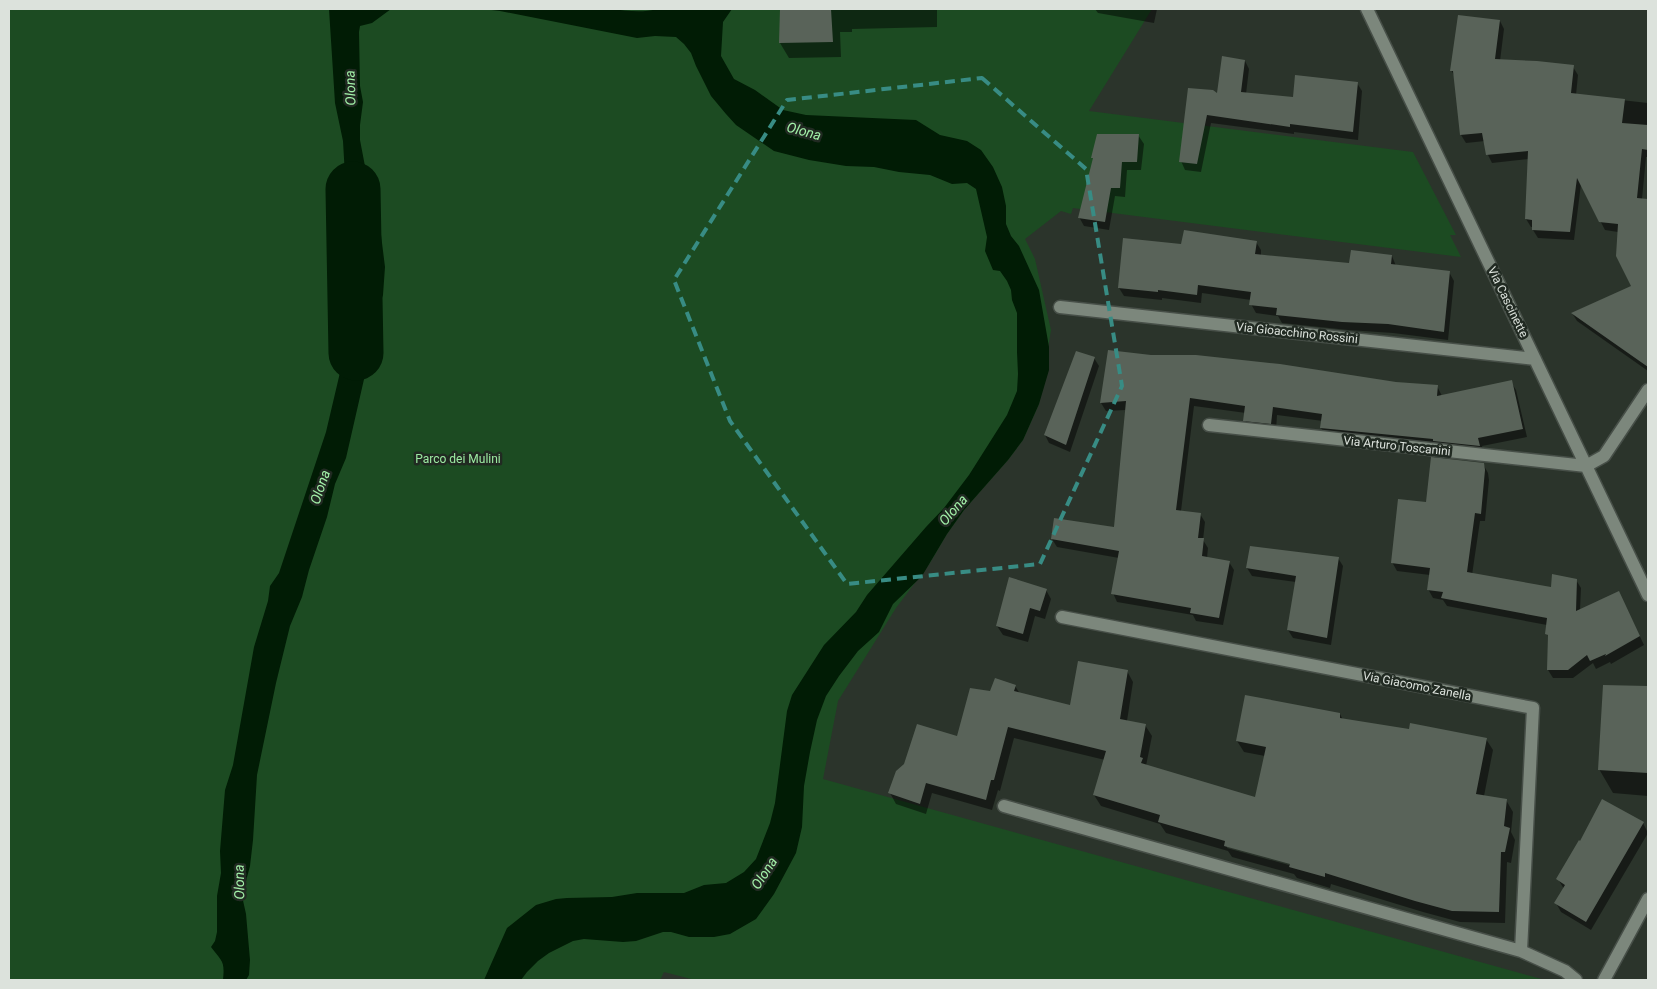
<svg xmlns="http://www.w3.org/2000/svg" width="1657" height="989" viewBox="0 0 1657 989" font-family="Roboto,sans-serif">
<rect width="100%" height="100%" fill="#2b342b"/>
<path fill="#1c4b22" d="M9 9H1152L1089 111 1413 152 1456 235H1450L1461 257 1073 208 1071 214 1061 211 1025 239 1035 259 1051 330 1039 404 1023 440 1008 460 964 510 947 534 930 563 896 608 838 701 823 779 1545 980H695L664 972 660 980H9Z"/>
<path fill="#011c05" d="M329 9H391L372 23 360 26 359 32 360 86 363 102 360 125V140L368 182 376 195 385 267 383 295 376 315 370 353 346 458 335 484 327 517 309 570 302 597 290 626 276 683 257 775 253 840 250 866 242 896 246 914 250 960 249 975 246 980H223C225 960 222 962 211 947L215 941 217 932V896L221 873 220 851 225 790 233 765 254 647 268 601 270 586 279 573 326 432 346 347 355 283V267L346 193 343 141 335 103Z
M483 9H611C627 11 642 13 658 9H732L723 22 721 56 734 79 755 90 783 110 806 115 916 120 940 135 967 141 981 150 993 167 1002 187 1006 206V224L1011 236 1019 246 1039 290 1049 347V370L1039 404 1023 440 1008 460 964 510 947 534 922 576 893 604 879 632 858 651 839 676 826 696 817 720 810 752 804 786 802 827 796 853 774 894 756 919 730 934 714 937H689L671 932H663L636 941 623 942 584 939 573 941 549 953 538 961 527 972 521 980H484L507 928 536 905 556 899 567 898 612 897 637 893H684L704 885 726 883 744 872 756 859 770 823 775 803 787 711 792 695 824 645 856 612 867 595 926 527 944 508 969 475 1007 415 1017 391 1018 374 1017 352V313L1012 300 1011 290 1007 281 1000 271 993 270 985 251 987 237 976 189 967 183 952 184 930 175 899 172 874 167 846 166 809 160 774 151 736 125 726 114 711 96 696 66 691 53 684 44 676 37 655 36 637 38 500 11Z"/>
<path fill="#0007" fill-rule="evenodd" d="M780 9H937V27L852 29V32H840L841 57 789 58 780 43Z
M1095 9H1157L1154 23 1098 13Z
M1500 21 1504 29 1500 61 1573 67 1578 75 1576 95 1648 103V157H1646L1642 199 1648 200V251L1645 250 1648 260V371L1577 321 1572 313 1633 286 1618 232 1605 230 1581 184 1574 240 1538 238 1533 230V227H1531L1526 219 1529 159 1492 163 1488 155 1485 141 1466 143 1461 135 1455 77 1451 70Z
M1245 61 1249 69 1246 94 1294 99 1357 83 1362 91 1358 140 1294 132V134L1211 123 1201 172 1185 170 1181 161 1189 89 1218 95Z
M1138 135 1144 144 1141 170H1127L1125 197 1115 196 1109 230 1084 226 1079 217 1094 160Z
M1256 242 1261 250V255L1350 265 1392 256 1396 266 1449 272 1454 281 1448 340 1393 333 1348 330 1282 323 1278 316 1256 313 1251 304V300L1202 293 1201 303 1162 298V300L1124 296 1119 288 1182 246Z
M1109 351 1396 383 1437 386 1442 396 1511 382 1516 390 1527 437 1482 446 1484 454 1326 436 1321 428 1323 421 1277 415 1276 431 1249 428 1245 420 1246 413 1194 406 1181 511 1200 514 1205 522 1203 540 1208 548 1207 558 1229 562 1234 570 1223 625 1196 621 1193 615 1117 602 1113 593 1119 558 1057 547 1052 539 1115 528 1126 410 1106 411 1101 403Z
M1094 358 1099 366 1070 452 1049 443 1045 435Z
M1483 464 1488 473 1489 480 1485 521H1480L1472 575 1552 588 1576 580 1581 588 1580 610 1623 601 1644 645 1611 664 1610 662 1596 669 1593 663 1573 678H1553L1548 670 1549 637 1547 634V625L1447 606 1443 600 1433 598 1428 589 1430 575 1397 571 1392 562 1427 504Z
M1338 558 1343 566 1331 645 1293 638 1288 630 1296 582 1252 576 1247 568Z
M1046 590 1051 599 1045 619 1035 616 1028 642 1003 635 997 626Z
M1127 671 1133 682 1127 721 1145 725 1152 736 1146 766 1256 799 1265 756 1244 752 1237 741 1340 714 1343 720 1410 731 1486 739 1493 750 1484 796 1506 800 1513 812 1511 832 1515 840 1511 863 1507 862 1505 923 1460 922 1423 912 1331 884 1330 888 1297 878 1294 874 1232 857 1228 851 1166 833 1160 824 1101 806 1094 795 1105 760 1014 738 1000 791 998 790 992 810 932 793 926 814 896 804 890 793 958 737 991 693 1015 686 1020 694 1071 707ZM1227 846 1296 864V867L1227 848Z
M1604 686 1648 688V796L1613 793 1599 769Z
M1603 800 1643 823 1648 833 1591 930 1561 912 1556 903 1564 889 1558 879 1581 843Z"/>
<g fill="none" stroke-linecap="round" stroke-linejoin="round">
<path stroke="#011c05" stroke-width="55" d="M353 189 356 353"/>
</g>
<path fill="#596359" d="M780 9H831L833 42 779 43Z
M1458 15 1500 20 1495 59 1537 61 1574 65 1571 93 1625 99 1622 123 1648 125V150L1642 149 1637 198 1648 199V367L1571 313 1631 286 1616 256 1618 224 1599 222 1577 178 1570 232 1532 230V220L1525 219 1528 151 1486 155 1482 133 1460 135 1453 71H1450Z
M1222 56 1245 60 1241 92 1293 97 1295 75 1358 82 1353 132 1290 124V127L1207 115 1197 164 1179 162 1188 88 1213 90 1217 93Z
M1097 134H1139L1137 162H1122L1120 188H1111L1105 222 1078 218 1093 158H1091Z
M1184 230 1257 241 1255 254 1349 263 1351 250 1392 255 1391 264 1450 271 1444 332 1388 324 1342 322 1276 315 1277 308 1249 305 1251 292 1198 285 1197 295 1158 290V292L1118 288 1123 238 1181 244Z
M1108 350 1151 355H1196L1280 364 1396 382 1438 385 1437 396 1512 380 1523 429 1478 438 1480 446 1433 441V439L1320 428 1322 414 1273 407 1271 424 1243 421 1245 406 1190 398 1176 510 1201 513 1198 538H1204L1202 556 1230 561 1219 618 1190 613 1191 608 1111 594 1119 551 1051 539 1054 518 1114 527 1126 401 1100 403Z
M1076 351 1095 357 1066 445 1044 435Z
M1431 457 1484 463 1485 470 1481 514 1475 513 1467 572 1551 587 1552 574 1577 579 1576 611 1619 591 1640 636 1605 656 1606 654 1590 661 1587 655 1568 670H1547L1548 635 1545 634 1547 618 1441 598 1443 592 1427 590 1430 568 1391 563 1398 499 1426 502Z
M1250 546 1339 557 1327 638 1287 630 1296 576 1246 568Z
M1009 577 1047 589 1040 611 1030 608 1023 634 996 626Z
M1078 661 1128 670 1120 719 1146 724 1140 757 1143 758 1141 763 1255 797 1266 747 1236 741 1245 695 1340 713V718L1409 729 1410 723 1487 738 1476 794 1507 799 1504 826 1510 828 1505 852H1501L1499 912 1452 911 1415 901 1325 873V877L1289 867 1290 864 1224 846 1225 841 1158 822 1160 815 1093 795 1106 751 1008 727 994 780H991L986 800 926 783 920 804 888 793 896 771 904 764 917 724 957 736 970 688 990 691 995 678 1016 685 1014 691 1070 705Z
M1603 685 1648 686V773L1598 770Z
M1602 799 1644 822 1586 922 1554 903 1565 885 1556 879 1579 840 1580 841Z"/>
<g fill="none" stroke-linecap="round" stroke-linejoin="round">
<defs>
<path id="minor" d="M1367 9 1648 595
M1060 307 1535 359
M1209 425 1586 466 1604 456 1648 390
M1062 617 1533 708 1521 951 1565 971 1576 980
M1004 806 1521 951"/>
<path id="tertiary" d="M1604 980 1648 899"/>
</defs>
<use href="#minor" stroke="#474f48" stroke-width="15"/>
<use href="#tertiary" stroke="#474f48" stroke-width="15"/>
<use href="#minor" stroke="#7c877c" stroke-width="12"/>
<use href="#tertiary" stroke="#7c877c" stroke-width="12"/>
</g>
<path fill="none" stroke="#388c84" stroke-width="4" stroke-dasharray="10 6" stroke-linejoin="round" d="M982 78 1086 169 1122 386 1040 564 847 584 730 421 674 280 787 100Z"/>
<g text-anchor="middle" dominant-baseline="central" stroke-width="5" stroke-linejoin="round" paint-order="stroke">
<g font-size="12" fill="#dce2dc" stroke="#212a22">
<text transform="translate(1508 302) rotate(64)">Via Cascinette</text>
<text transform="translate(1297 333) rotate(6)">Via Gioacchino Rossini</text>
<text transform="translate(1397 446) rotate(6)">Via Arturo Toscanini</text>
<text transform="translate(1417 686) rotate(11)">Via Giacomo Zanella</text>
</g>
<g font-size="12" fill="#9ceaa2" stroke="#212a22">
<text x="458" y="459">Parco dei Mulini</text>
</g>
<g font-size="14" font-style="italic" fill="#a3f1a9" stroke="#212a22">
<text transform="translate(350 88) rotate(-92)">Olona</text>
<text transform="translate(804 131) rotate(15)">Olona</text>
<text transform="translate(320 487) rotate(-71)">Olona</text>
<text transform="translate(953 510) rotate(-49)">Olona</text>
<text transform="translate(764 873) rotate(-57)">Olona</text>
<text transform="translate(239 882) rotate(-91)">Olona</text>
</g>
</g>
<rect width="1657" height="989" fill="none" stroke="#dce2dc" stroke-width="20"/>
</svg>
